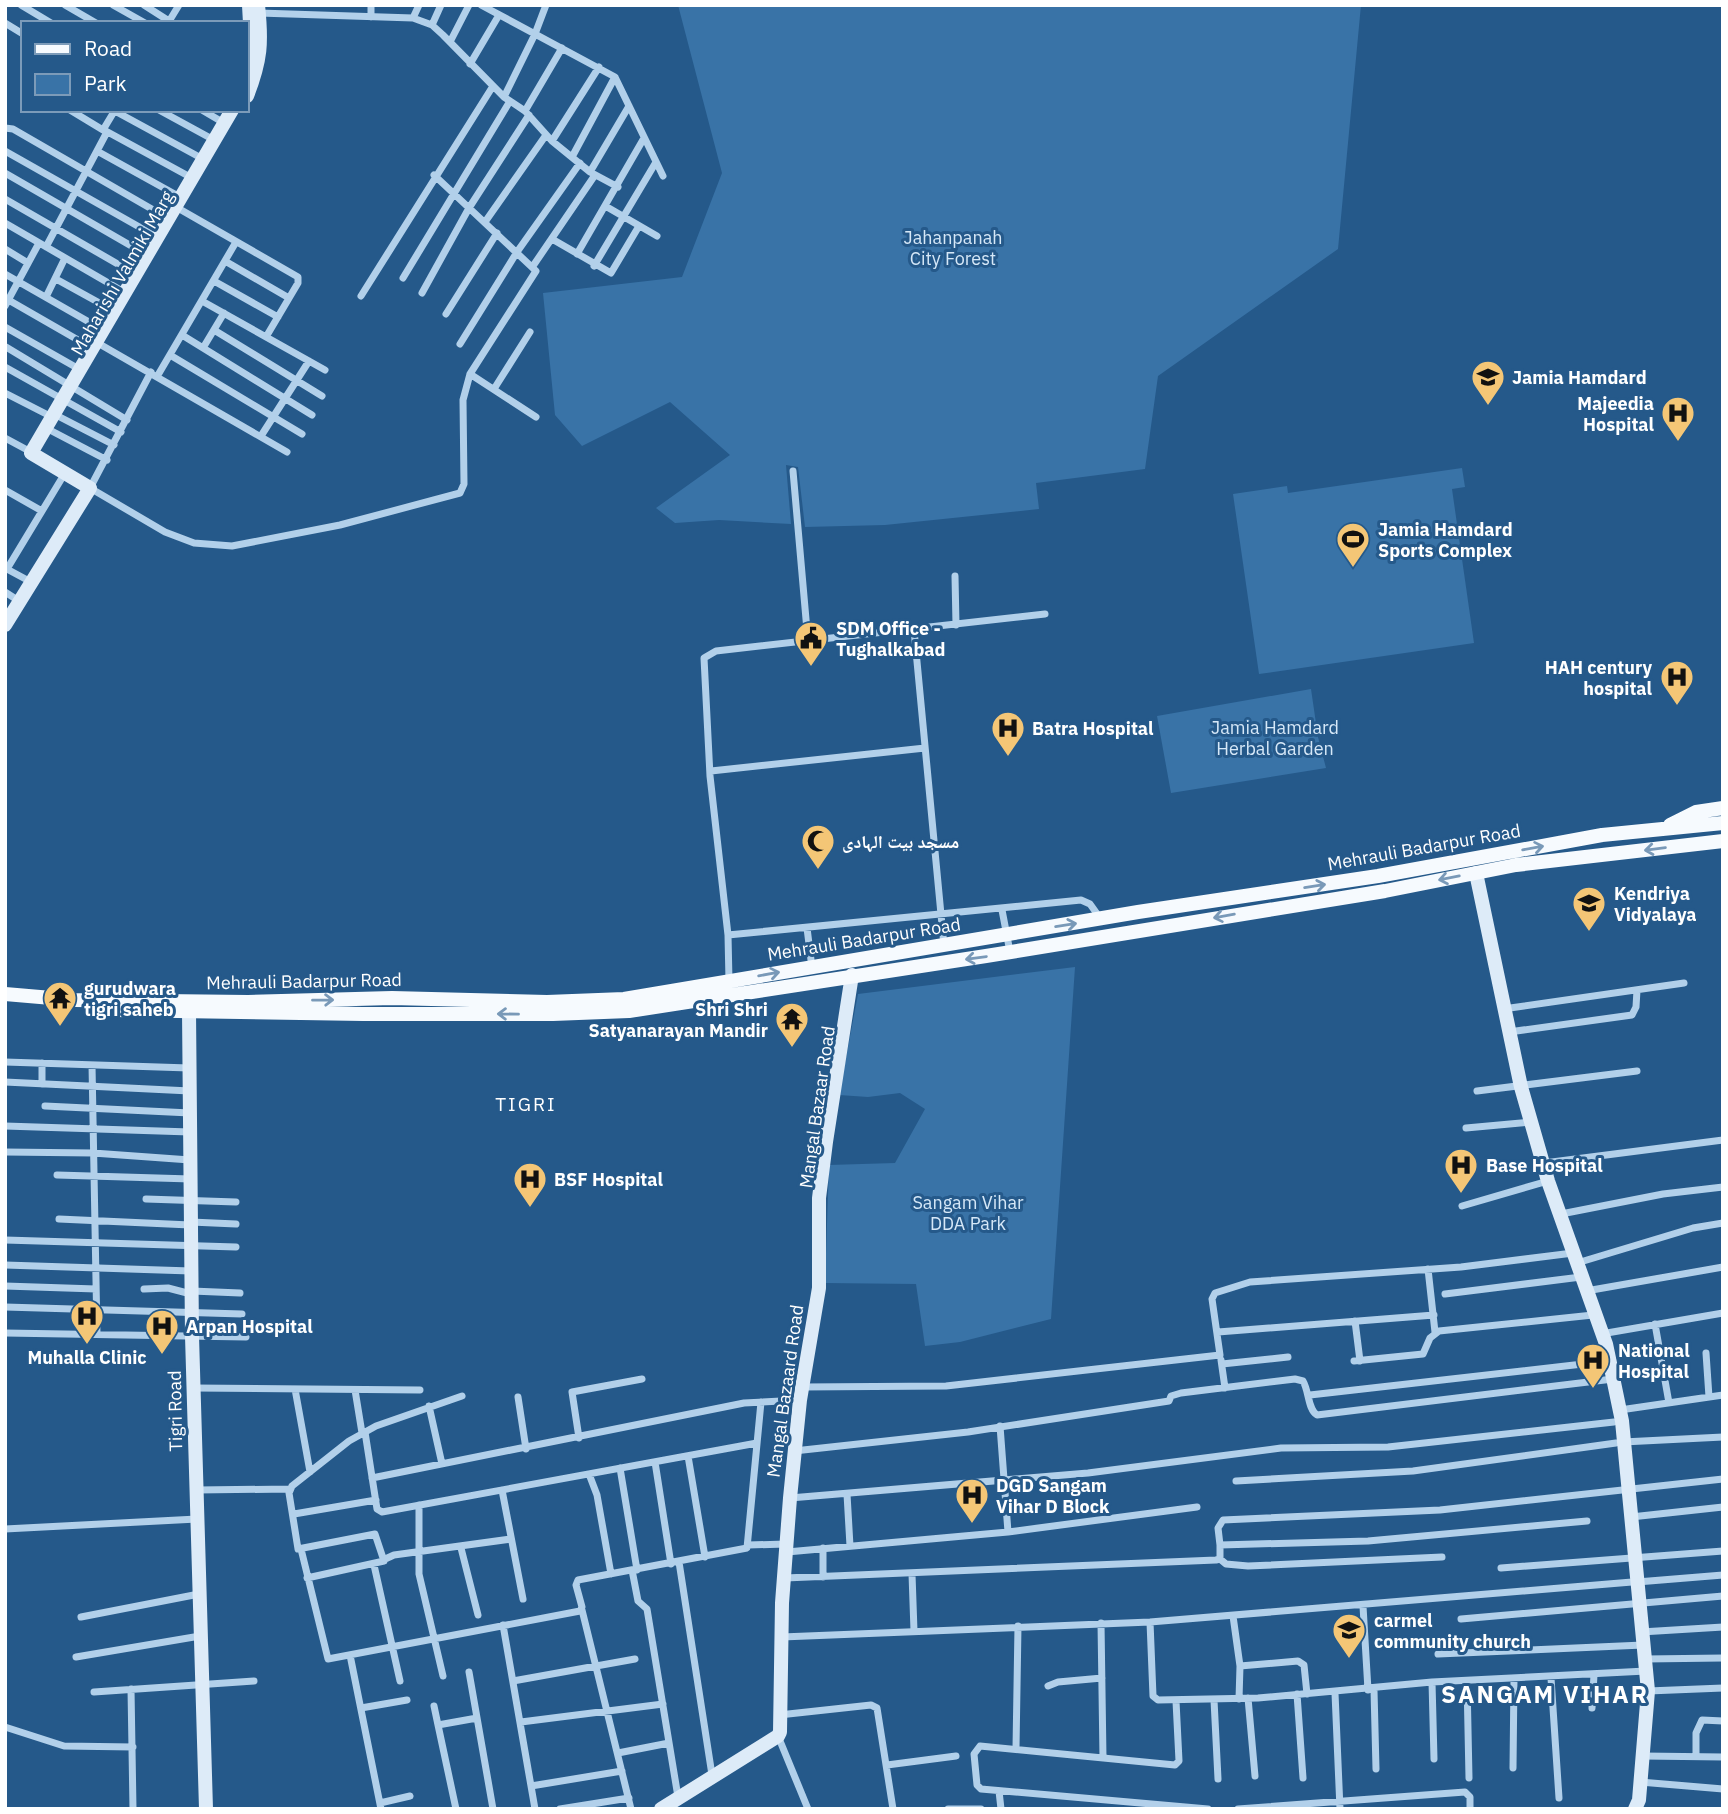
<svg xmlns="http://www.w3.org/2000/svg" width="1728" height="1814" viewBox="0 0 1728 1814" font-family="'IBM Plex Sans','Noto Naskh Arabic',sans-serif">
<rect width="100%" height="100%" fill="#25598a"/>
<path fill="#3973a7" d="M678 5H1361L1338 249 1158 376 1145 469 1036 483 1039 509 885 525 805 527 798 467 786 465 791 524 719 520 675 523 656 508 730 455 670 402 582 446 555 415 543 293 682 277 722 173Z
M1462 468 1465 487 1452 489 1474 643 1259 674 1233 494 1287 486 1288 493Z
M1311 689 1318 737 1326 768 1171 793 1157 716Z
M1075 967 1051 1319 960 1342 925 1346 916 1284 825 1283 829 1165 895 1163 925 1109 900 1093 868 1097 839 1095 858 994Z"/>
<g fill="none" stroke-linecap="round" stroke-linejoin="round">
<path stroke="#b2d0ea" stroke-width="7" d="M21 5 51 23
M65 5 96 23
M113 5 145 23
M144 5 169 21
M481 5 615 77 663 176
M259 13 413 18 432 25 443 35 504 97 525 111 552 141 590 172 618 187
M371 17V5
M413 18 419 5
M5 23 23 34
M168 23 179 5
M432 25 441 5
M450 42 469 5
M470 64 499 15
M504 97 535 34 546 5
M70 110 103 130 115 110
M113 110 203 159
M159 110 214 140
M202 110 224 123
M525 111 562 48
M5 128 13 129 169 219
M104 130 192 178
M552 141 599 67
M5 151 157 237
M97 151 180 197
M572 157 615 77
M590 172 629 106
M5 173 147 255
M434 175 536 271 470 374 536 417
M5 199 135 274
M176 207 298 277V283L266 337
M607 207 657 236
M485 222 546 135
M5 223 124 292
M552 239 611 273 639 226
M46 247 107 132
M5 249 28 263
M577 254 644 138
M225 261 289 298
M533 266 595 175
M594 266 656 162
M5 274 103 330
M403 278 510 101
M56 279 114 311
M214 281 278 317
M422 293 469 208 529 115
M361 296 493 86
M46 297 65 258
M5 298 92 348
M202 301 325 370
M5 306 39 243
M446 314 497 233
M5 327 79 369
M214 330 322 396
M182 335 312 415
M96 342 287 452
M460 344 517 252 580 163
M6 347 127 420
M203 348 224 313
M170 355 302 434
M5 367 121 432
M151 372 90 488 165 532 194 543 232 546 340 525 460 493 464 484 463 400 470 374
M158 375 236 242
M494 389 530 332
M5 393 52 417
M54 414 114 445
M46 428 107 460
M261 436 309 361
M5 438 31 452
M793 471 808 642
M5 490 42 511
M5 568 31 582
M7 569 65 473
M955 576 956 625
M5 592 19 601
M914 630 944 946
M711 771 925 748
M1002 910 1010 952
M807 928 811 960
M728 935 1081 900 1090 904 1100 918
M729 981 728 935 710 776 704 658 716 651 1045 614
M1503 1009 1684 983
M1509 1032 1632 1015 1636 1007 1637 990
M5 1062 189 1068
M42 1063V1084
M92 1065 97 1334
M5 1082 190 1091
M1477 1091 1637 1071
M45 1106 190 1113
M5 1126 190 1132
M1466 1128 1531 1122
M5 1152 93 1153 190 1160
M1544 1163 1723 1140
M57 1175 191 1179
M146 1199 236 1202
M1462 1206 1548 1181
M1561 1214 1663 1194 1723 1187
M59 1219 190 1225
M191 1222 236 1224
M5 1240 236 1247
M1577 1263 1693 1228 1723 1223
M5 1265 191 1271
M1428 1269 1435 1332
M5 1286 96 1289
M144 1289 168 1288 191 1294
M192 1291 240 1293
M1586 1291 1723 1267
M1445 1294 1581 1277
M5 1307 242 1314
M1355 1321 1360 1361
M1655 1324 1669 1403
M1218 1332 1434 1315
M5 1333 246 1337
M1601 1334 1723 1313
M1706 1353 1709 1397
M1221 1360 1225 1388
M1354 1361 1423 1354 1430 1338 1439 1331 1593 1315
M1222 1364 1288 1357
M802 1387 946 1386 1220 1355 1212 1299 1215 1293 1250 1282 1461 1267 1573 1253
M194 1388 420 1390
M295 1389 310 1472
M355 1390 362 1433
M1310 1395 1609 1361
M518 1397 526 1449
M429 1406 442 1464
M1620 1410 1723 1395
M1000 1426 1008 1532
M365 1432 377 1509 382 1512 757 1443
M579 1438 572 1392 642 1379
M1623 1442 1723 1437
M794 1451 968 1432 1169 1401 1171 1396 1181 1393 1295 1379 1303 1381C1309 1391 1308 1410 1317 1415L1613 1379
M688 1456 705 1557
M655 1462 671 1564
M620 1468 637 1570
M589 1474 597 1495 611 1574
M372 1478 744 1403 800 1400
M1236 1481 1413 1471 1616 1443
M197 1490 290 1489
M502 1490 523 1599
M847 1494 850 1546
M790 1498 1088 1473 1281 1448 1388 1447 1614 1422
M419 1505V1574L443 1676
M294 1514 376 1500
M1631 1517 1723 1507
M5 1529 197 1519
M748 1545 786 1544
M1220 1545 1218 1528 1223 1520 1440 1510 1723 1479
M461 1548 478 1615
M823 1548V1577
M301 1549 328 1659 580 1611 582 1607 576 1585 578 1580 747 1548 761 1402
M787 1552 1008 1532 1197 1507
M1220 1559 1226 1564 1248 1566 1442 1557
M383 1560 394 1555 511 1539
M679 1562 712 1775
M374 1565 400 1681
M1501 1568 1723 1551
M632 1570 638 1601 647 1609 678 1797
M912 1574 914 1631
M307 1578 384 1561 375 1534 298 1549 289 1493 292 1486 349 1441 376 1426 462 1396
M785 1578 1216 1560 1220 1559V1545L1368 1541 1587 1521
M1637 1582 1723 1575
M1363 1606 1368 1690
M582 1610 631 1809
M1233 1616 1240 1666
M81 1617 199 1594
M1461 1619 1723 1596
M1150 1622 1153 1696 1158 1700 1258 1698 1432 1682 1646 1671
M1101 1623 1103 1758
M503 1625 535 1809
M1641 1632 1723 1627
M782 1637 1150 1622 1632 1582
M1438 1654 1643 1645
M350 1655 381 1809
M76 1657 200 1636
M1645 1659 1723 1658
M469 1672 493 1809
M1551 1678 1559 1798
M513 1681 635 1659
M1467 1681 1469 1778
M1432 1682 1434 1759
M1048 1686 1058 1682 1102 1678
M131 1689 133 1809
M1374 1690 1376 1769
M1648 1691 1723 1688
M94 1692 254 1681
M1335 1693 1340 1809
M1297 1694 1303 1778
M1248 1698 1255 1776
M1239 1699 1240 1666 1298 1661 1304 1665 1307 1694
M1214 1700 1218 1779
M1176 1701 1179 1761 1175 1765 980 1746 974 1754 977 1785 981 1789 1208 1809
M434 1706 438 1725
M361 1708 407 1700
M1592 1708 1594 1675
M779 1715 871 1705 877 1708 893 1809
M521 1722 663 1704
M5 1727 64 1746 133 1747
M778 1736 808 1809
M1016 1748 1018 1626
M618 1753 669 1743
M1643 1756 1723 1757
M1696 1756V1733L1702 1720 1723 1721
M887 1765 956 1756
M1513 1768 1514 1678
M1640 1782 1723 1789
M531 1786 622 1771
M999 1791 1001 1809
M380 1803 410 1796
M456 1809 438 1725 477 1718
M560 1809 629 1798
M948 1809H981
M1238 1809 1465 1792 1470 1797V1809"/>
<path stroke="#ddebf8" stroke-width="14" d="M247 73 251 41 249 5
M247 96C261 60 262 43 258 5
M5 625 90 488 31 453 232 110
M1476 873 1521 1087 1548 1181 1606 1344 1622 1421 1648 1691 1639 1800 1635 1809
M189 1011 192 1336 206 1809
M661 1809 778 1736 780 1732 782 1603 790 1498 800 1400 819 1288V1198L826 1142 852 975"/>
<path stroke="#f6fafe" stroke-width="14" d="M1670 825 1696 812 1723 808
M5 994 75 1000 248 1002 392 998 547 1002 624 999 1138 912 1378 876 1602 835 1723 823
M115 1010 363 1014H553L629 1011 986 956 1385 891 1516 865 1723 841"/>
</g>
<defs><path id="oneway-shaft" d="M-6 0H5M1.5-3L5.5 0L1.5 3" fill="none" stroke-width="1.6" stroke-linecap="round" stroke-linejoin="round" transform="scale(1.75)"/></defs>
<g stroke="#7999b8">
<use href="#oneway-shaft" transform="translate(1533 848) rotate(-10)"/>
<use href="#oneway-shaft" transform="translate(1655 849) rotate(173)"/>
<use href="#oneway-shaft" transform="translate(1449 878) rotate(169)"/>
<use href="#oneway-shaft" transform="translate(1315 886) rotate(-9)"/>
<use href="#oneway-shaft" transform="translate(1224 916) rotate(170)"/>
<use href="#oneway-shaft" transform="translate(1066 925) rotate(-9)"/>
<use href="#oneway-shaft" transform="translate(976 958) rotate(172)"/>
<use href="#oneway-shaft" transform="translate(769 974) rotate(-10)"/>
<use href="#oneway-shaft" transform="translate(323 1000) rotate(-1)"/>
<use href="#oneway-shaft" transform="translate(508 1014) rotate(-179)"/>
</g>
<defs>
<symbol id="university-pin" viewBox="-11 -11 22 30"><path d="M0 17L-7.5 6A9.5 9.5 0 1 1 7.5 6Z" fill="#f4c676" stroke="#25598a"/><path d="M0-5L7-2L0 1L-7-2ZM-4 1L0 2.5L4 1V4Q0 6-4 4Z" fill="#111"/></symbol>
<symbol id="hospital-pin" viewBox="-11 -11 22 30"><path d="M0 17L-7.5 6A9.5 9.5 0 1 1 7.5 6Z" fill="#f4c676" stroke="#25598a"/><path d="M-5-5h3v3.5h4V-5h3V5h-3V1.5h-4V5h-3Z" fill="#111"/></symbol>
<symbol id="stadium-pin" viewBox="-11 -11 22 30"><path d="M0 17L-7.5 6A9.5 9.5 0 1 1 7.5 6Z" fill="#f4c676" stroke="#25598a"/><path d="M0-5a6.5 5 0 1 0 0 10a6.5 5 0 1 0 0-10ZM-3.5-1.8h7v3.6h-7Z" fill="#111"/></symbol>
<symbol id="civic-pin" viewBox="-11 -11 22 30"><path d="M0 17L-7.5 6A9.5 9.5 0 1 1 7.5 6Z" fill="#f4c676" stroke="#25598a"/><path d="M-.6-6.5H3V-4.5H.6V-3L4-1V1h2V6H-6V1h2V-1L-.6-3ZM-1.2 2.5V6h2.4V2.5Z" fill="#111"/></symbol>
<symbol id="mosque-pin" viewBox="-11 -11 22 30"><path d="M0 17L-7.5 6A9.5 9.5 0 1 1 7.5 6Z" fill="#f4c676" stroke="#25598a"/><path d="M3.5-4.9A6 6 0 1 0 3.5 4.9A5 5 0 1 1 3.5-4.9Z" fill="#111"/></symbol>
<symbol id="school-pin" viewBox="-11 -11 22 30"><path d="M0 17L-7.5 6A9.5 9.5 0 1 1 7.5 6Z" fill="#f4c676" stroke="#25598a"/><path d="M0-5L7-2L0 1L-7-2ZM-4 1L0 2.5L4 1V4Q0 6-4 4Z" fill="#111"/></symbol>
<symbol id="temple-pin" viewBox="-11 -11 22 30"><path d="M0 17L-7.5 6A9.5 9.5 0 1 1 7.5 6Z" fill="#f4c676" stroke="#25598a"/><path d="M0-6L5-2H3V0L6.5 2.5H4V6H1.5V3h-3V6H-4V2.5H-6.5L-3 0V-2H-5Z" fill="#111"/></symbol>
</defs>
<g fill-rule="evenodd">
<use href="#university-pin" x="1469" y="358" width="38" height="52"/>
<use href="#hospital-pin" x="1659" y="394" width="38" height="52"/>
<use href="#stadium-pin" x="1334" y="520" width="38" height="52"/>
<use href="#civic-pin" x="792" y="619" width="38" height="52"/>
<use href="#hospital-pin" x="1658" y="658" width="38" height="52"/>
<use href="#hospital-pin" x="989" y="709" width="38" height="52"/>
<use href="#mosque-pin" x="799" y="822" width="38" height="52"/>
<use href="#school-pin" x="1570" y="884" width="38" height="52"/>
<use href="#temple-pin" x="41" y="979" width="38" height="52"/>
<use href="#temple-pin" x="773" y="1000" width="38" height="52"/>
<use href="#hospital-pin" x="1442" y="1146" width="38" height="52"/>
<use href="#hospital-pin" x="511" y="1160" width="38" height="52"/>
<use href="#hospital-pin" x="68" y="1297" width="38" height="52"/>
<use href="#hospital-pin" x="143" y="1307" width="38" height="52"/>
<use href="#hospital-pin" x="1574" y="1341" width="38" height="52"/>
<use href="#hospital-pin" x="953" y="1476" width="38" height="52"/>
<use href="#school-pin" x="1330" y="1611" width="38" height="52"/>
</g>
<g text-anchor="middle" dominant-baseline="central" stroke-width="6" stroke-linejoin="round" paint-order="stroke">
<g font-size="18" fill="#d6e8f8" stroke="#25598a">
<text x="953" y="237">Jahanpanah<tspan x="953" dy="21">City Forest</tspan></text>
<text x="1275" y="727">Jamia Hamdard<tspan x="1275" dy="21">Herbal Garden</tspan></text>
<text x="968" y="1202">Sangam Vihar<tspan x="968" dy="21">DDA Park</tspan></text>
</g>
<g font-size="18" fill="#fff" stroke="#25598a">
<text transform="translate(122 273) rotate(-60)">Maharishi Valmiki Marg</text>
<text transform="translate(1424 847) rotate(-10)">Mehrauli Badarpur Road</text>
<text transform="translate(864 939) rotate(-9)">Mehrauli Badarpur Road</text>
<text transform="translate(304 981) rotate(-1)">Mehrauli Badarpur Road</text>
<text transform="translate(817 1107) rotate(-82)">Mangal Bazaar Road</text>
<text transform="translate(785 1391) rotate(-82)">Mangal Bazaard Road</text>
<text transform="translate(175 1411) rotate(-91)">Tigri Road</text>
</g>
<g font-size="18" font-weight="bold" fill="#fff" stroke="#25598a" text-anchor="start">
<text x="1512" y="377">Jamia Hamdard</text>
<text x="1654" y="403" text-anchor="end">Majeedia<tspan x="1654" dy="21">Hospital</tspan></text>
<text x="1378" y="529">Jamia Hamdard<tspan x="1378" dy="21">Sports Complex</tspan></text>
<text x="836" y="628">SDM Office -<tspan x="836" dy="21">Tughalkabad</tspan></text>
<text x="1652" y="667" text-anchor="end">HAH century<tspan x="1652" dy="21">hospital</tspan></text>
<text x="1032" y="728">Batra Hospital</text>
<text x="842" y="841">مسجد بیت الہادی</text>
<text x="1614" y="893">Kendriya<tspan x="1614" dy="21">Vidyalaya</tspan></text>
<text x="84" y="988">gurudwara<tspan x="84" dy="21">tigri saheb</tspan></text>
<text x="768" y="1009" text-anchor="end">Shri Shri<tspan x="768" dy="21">Satyanarayan Mandir</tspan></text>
<text x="1486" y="1165">Base Hospital</text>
<text x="554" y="1179">BSF Hospital</text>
<text x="186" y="1326">Arpan Hospital</text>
<text x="1618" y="1350">National<tspan x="1618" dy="21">Hospital</tspan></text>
<text x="87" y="1357" text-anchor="middle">Muhalla Clinic</text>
<text x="996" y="1485">DGD Sangam<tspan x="996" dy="21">Vihar D Block</tspan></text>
<text x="1374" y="1620">carmel<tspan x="1374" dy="21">community church</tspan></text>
</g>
<g font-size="19" letter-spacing="2" fill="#fff" stroke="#25598a">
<text x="526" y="1104">TIGRI</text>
</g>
<g font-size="24" font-weight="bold" letter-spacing="2" fill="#fff" stroke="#25598a">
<text x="1545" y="1694">SANGAM VIHAR</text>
</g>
</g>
<rect width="1728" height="1814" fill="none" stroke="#ffffff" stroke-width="14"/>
<rect x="21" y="21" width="228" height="91" fill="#25598a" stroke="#7c9bb9" stroke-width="2"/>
<rect x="35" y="44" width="35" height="10" fill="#f6fafe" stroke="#7c9bb9" stroke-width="2"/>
<text x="84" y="56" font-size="21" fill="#ffffff">Road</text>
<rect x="35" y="74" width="35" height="21" fill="#3973a7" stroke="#7c9bb9" stroke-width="2"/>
<text x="84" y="91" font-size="21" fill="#ffffff">Park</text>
</svg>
